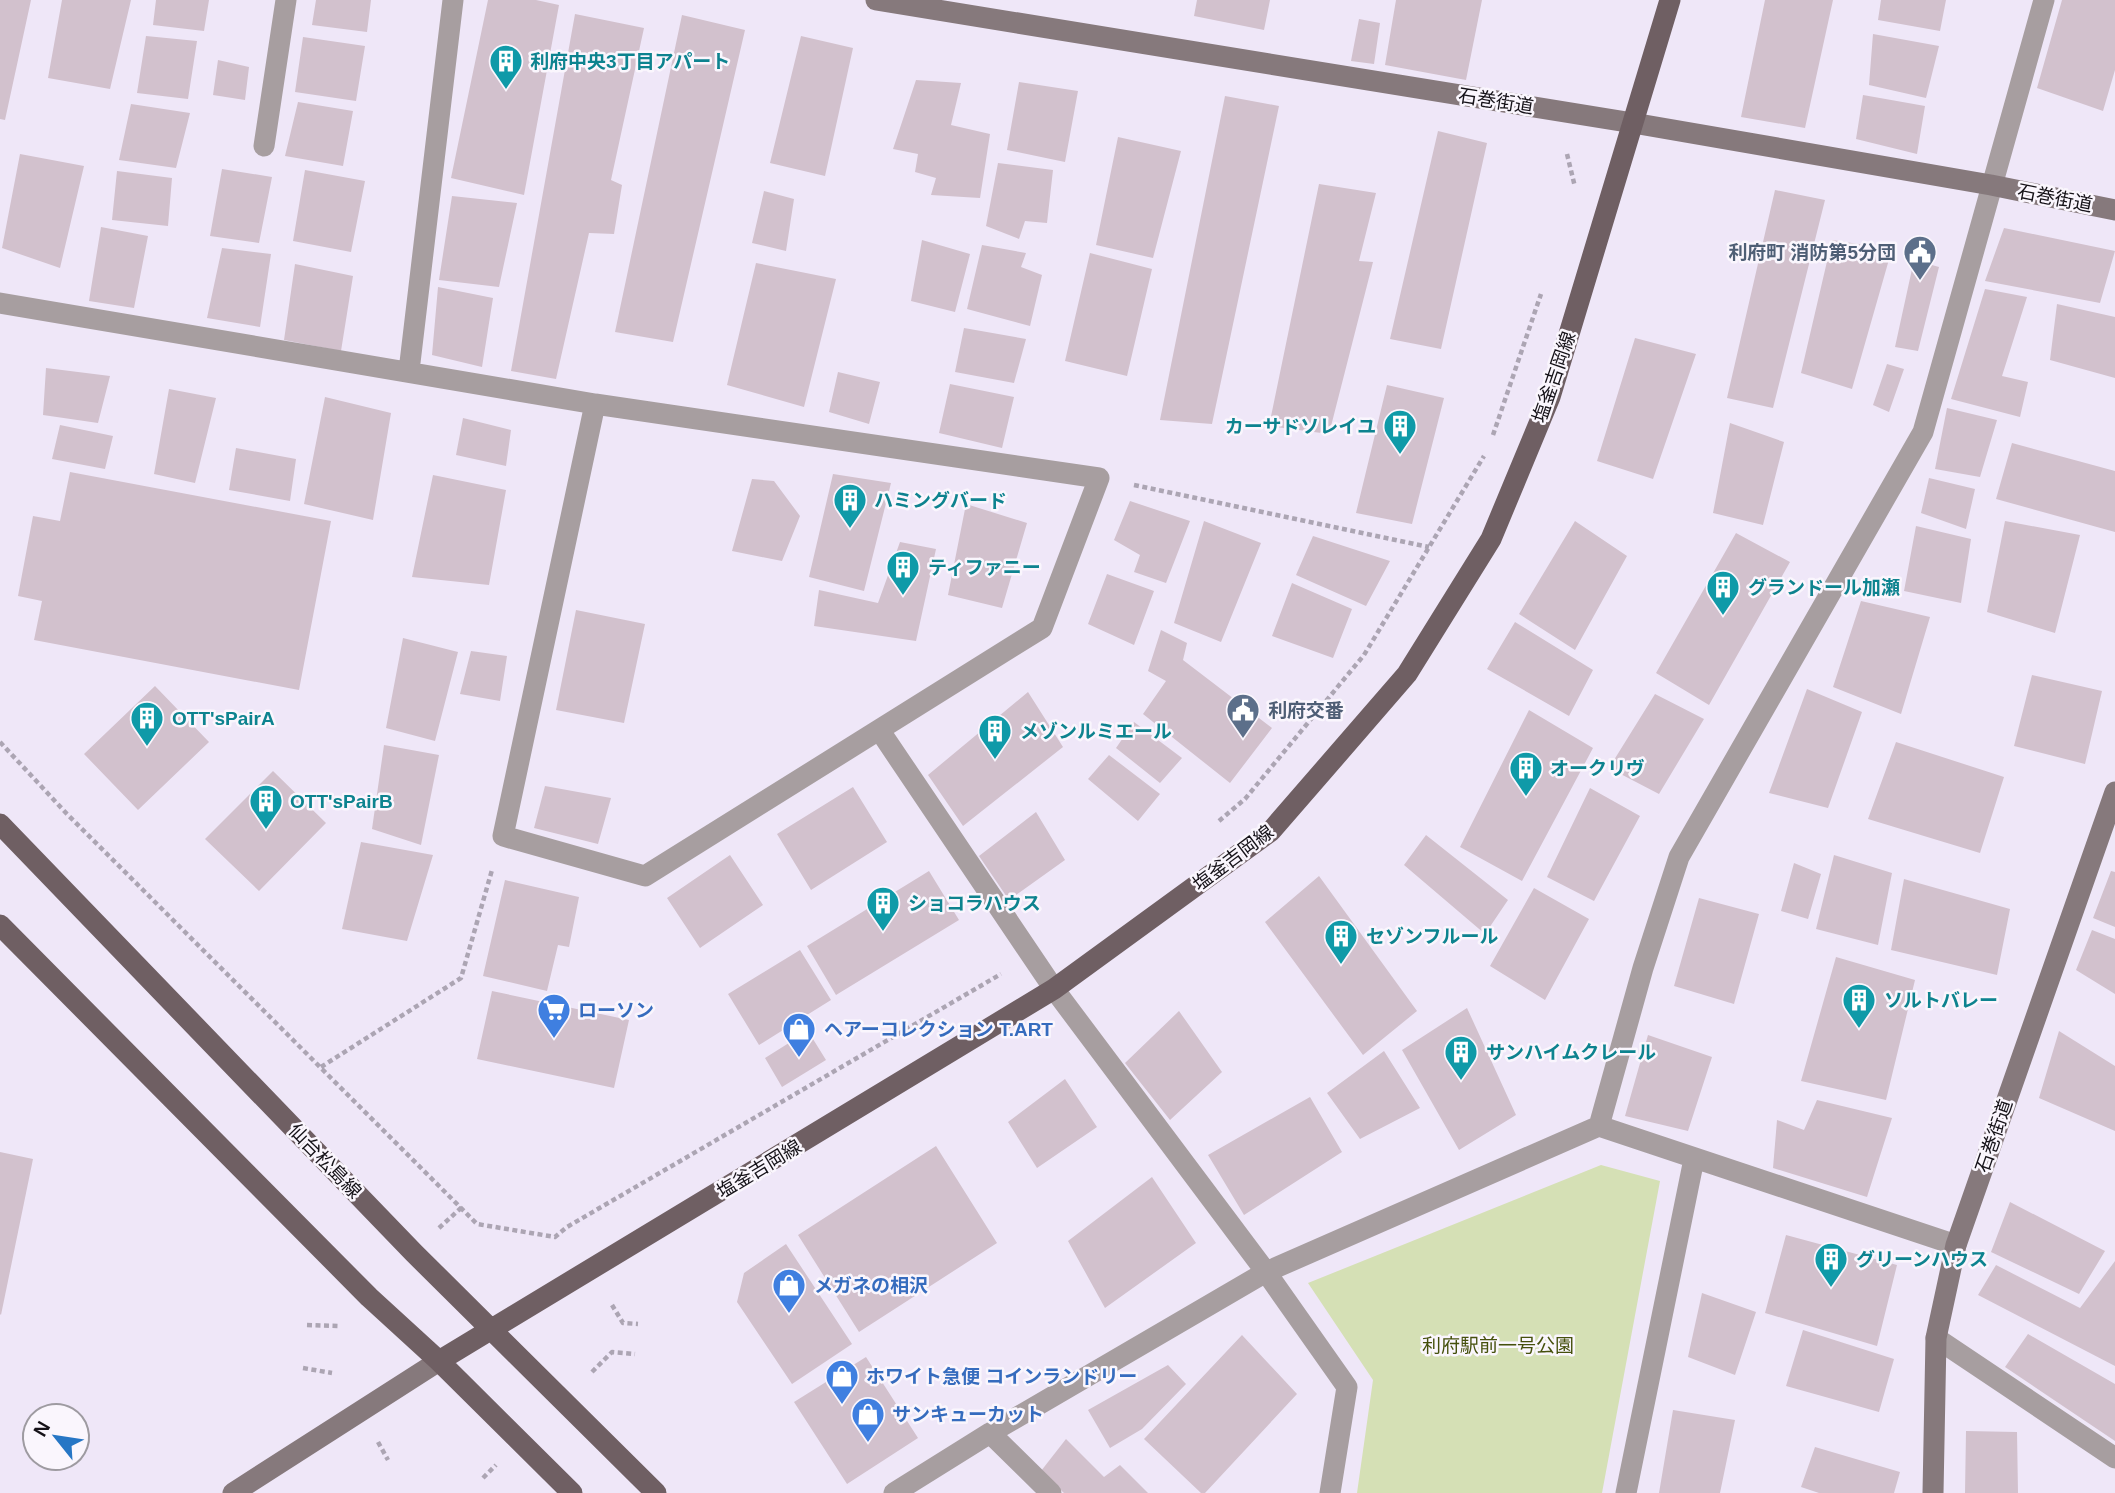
<svg xmlns="http://www.w3.org/2000/svg" width="2115" height="1493" viewBox="0 0 2115 1493" font-family="Helvetica,'Noto Sans JP',sans-serif">
<rect width="100%" height="100%" fill="#efe7f8"/>
<path fill="#d5e0b5" d="M1601 1165 1660 1181 1602 1493H1357L1373 1380 1308 1283Z"/>
<path fill="#d2c1cd" d="M0 0H31L5 120 0 119Z
M62 0H131L110 89 48 78Z
M156 0H209L204 31 153 25Z
M316 0H371L367 32 312 25Z
M488 0H536L559 5 524 195 451 178Z
M1197 0H1270L1264 30 1194 16Z
M1396 0H1482L1466 80 1385 65Z
M1765 0H1833L1805 128 1741 117Z
M1881 0H1946L1940 31 1878 20Z
M2062 0H2115V70L2103 111 2037 88Z
M575 14 644 28 611 180 622 185 614 234 589 233 556 379 511 371Z
M682 15 745 30 673 342 615 332Z
M1359 19 1380 23 1374 64 1351 61Z
M1873 34 1939 46 1926 98 1869 85Z
M146 36 197 41 188 99 137 93Z
M801 36 853 48 825 176 770 163Z
M303 37 365 46 356 101 295 92Z
M218 60 249 67 245 100 213 95Z
M916 80 961 83 951 125 990 134 980 198 931 195 936 178 915 172 918 154 893 149Z
M1019 82 1078 91 1065 162 1007 150Z
M1863 95 1925 106 1917 154 1856 139Z
M1225 96 1279 106 1212 424 1160 420Z
M298 102 353 111 343 166 285 156Z
M131 104 190 113 176 168 119 160Z
M1438 131 1487 143 1441 349 1390 339Z
M1118 137 1181 151 1153 258 1096 245Z
M20 154 84 166 60 268 2 248Z
M998 163 1053 170 1047 223 1025 221 1019 239 986 226Z
M222 169 272 177 259 243 210 236Z
M305 170 365 181 351 252 293 241Z
M117 171 172 178 168 226 112 220Z
M1319 184 1376 193 1359 261 1373 262 1329 434 1269 426Z
M1775 190 1825 200 1773 408 1727 398Z
M764 191 794 199 786 251 752 243Z
M452 196 517 203 499 287 439 280Z
M101 227 148 236 134 308 89 301Z
M2004 228 2115 251 2100 303 1985 281Z
M922 240 970 254 955 312 911 301Z
M1832 240 1892 249 1852 389 1801 373Z
M982 245 1026 253 1021 267 1042 275 1030 326 967 309Z
M222 248 271 254 260 327 207 318Z
M1090 253 1152 269 1127 376 1065 361Z
M1914 260 1939 267 1918 351 1895 347Z
M756 263 836 279 804 407 727 385Z
M295 264 353 276 341 351 284 340Z
M438 287 493 298 482 367 432 355Z
M1985 289 2027 297 2002 376 2028 382 2020 417 1951 399Z
M2057 304 2115 317V378L2050 360Z
M964 328 1026 339 1014 383 955 372Z
M1635 338 1696 354 1653 479 1597 461Z
M1887 364 1904 369 1889 412 1873 405Z
M46 368 110 376 98 423 43 415Z
M838 372 880 382 869 424 829 412Z
M950 384 1014 397 1002 448 939 433Z
M1387 385 1444 398 1412 524 1356 513Z
M169 389 216 398 195 483 154 474Z
M325 397 391 413 373 520 304 504Z
M1947 408 1997 420 1980 477 1935 469Z
M463 418 511 430 506 466 456 455Z
M1730 423 1784 442 1763 525 1713 513Z
M60 425 113 436 105 469 52 459Z
M2012 443 2115 471V532L1996 499Z
M236 448 296 459 290 501 229 490Z
M70 472 331 521 299 690 34 640 42 601 18 596 33 516 60 521Z
M833 474 891 483 864 591 809 577Z
M433 475 506 490 489 585 412 577Z
M1929 478 1975 489 1966 529 1921 513Z
M752 479 774 481 800 516 782 561 732 551Z
M1130 501 1190 521 1166 583 1134 572 1140 555 1114 540Z
M966 504 1027 523 1002 608 948 595Z
M1204 521 1261 543 1221 642 1174 623Z
M1575 521 1627 556 1575 650 1519 614Z
M2005 521 2080 535 2055 633 1987 612Z
M1916 526 1971 539 1961 603 1904 591Z
M1736 533 1790 562 1709 705 1656 673Z
M1313 536 1390 561 1366 606 1296 575Z
M900 542 936 549 916 641 814 626 819 590 878 603Z
M1107 574 1154 591 1134 645 1088 624Z
M1292 583 1352 609 1333 658 1272 636Z
M1861 601 1930 617 1901 714 1833 687Z
M576 610 645 624 624 723 556 710Z
M1515 622 1593 670 1569 716 1487 669Z
M1161 630 1187 643 1183 660 1272 728 1230 783 1143 714 1166 681 1148 671Z
M403 638 458 652 435 741 386 728Z
M471 651 507 656 500 701 460 694Z
M2032 675 2102 691 2085 764 2014 746Z
M155 686 209 742 138 810 84 754Z
M1807 689 1862 712 1828 808 1769 793Z
M1028 692 1063 747 963 826 928 775Z
M1655 694 1704 719 1659 794 1609 768Z
M1529 710 1593 748 1522 881 1460 847Z
M1134 722 1182 758 1160 783 1116 748Z
M1896 742 2004 777 1980 853 1868 819Z
M384 745 439 755 421 845 372 829Z
M1109 755 1160 794 1138 821 1088 779Z
M273 771 326 823 259 891 205 839Z
M545 786 611 798 598 844 534 828Z
M853 787 887 842 811 890 777 834Z
M1590 788 1640 816 1594 901 1547 877Z
M1036 812 1065 860 1009 900 979 856Z
M1426 835 1508 900 1485 934 1404 865Z
M361 842 433 855 407 941 342 929Z
M730 855 763 905 700 948 667 898Z
M1834 855 1892 873 1878 945 1816 929Z
M1794 863 1821 874 1808 919 1781 911Z
M929 871 959 920 836 995 807 946Z
M2111 871 2115 872V927L2093 918Z
M1319 876 1417 1011 1363 1055 1265 922Z
M1904 879 2010 909 1997 975 1891 950Z
M505 880 579 897 569 947 558 945 547 991 483 976Z
M1534 888 1589 919 1545 1000 1490 966Z
M1699 898 1759 914 1734 1004 1674 986Z
M2092 930 2115 939V994L2076 970Z
M800 950 831 1000 759 1045 728 994Z
M1836 957 1915 980 1886 1100 1801 1081Z
M492 991 629 1020 614 1088 477 1059Z
M1467 1008 1516 1115 1459 1150 1402 1050Z
M1179 1011 1222 1072 1170 1120 1125 1063Z
M808 1031 826 1060 782 1087 765 1058Z
M2059 1031 2115 1066V1131L2039 1098Z
M1648 1035 1712 1057 1688 1131 1625 1116Z
M1384 1051 1420 1108 1360 1139 1327 1093Z
M1065 1079 1097 1127 1037 1168 1008 1122Z
M1310 1097 1342 1152 1244 1215 1208 1155Z
M1817 1100 1892 1118 1867 1197 1773 1168 1777 1120 1804 1130Z
M936 1146 997 1243 859 1332 798 1235Z
M0 1152 33 1159 1 1315 0 1314Z
M1152 1177 1196 1243 1105 1308 1068 1241Z
M2010 1202 2105 1251 2079 1294 1991 1252Z
M1786 1235 1897 1265 1877 1346 1765 1313Z
M786 1244 852 1344 792 1384 737 1302 744 1273Z
M2115 1261V1366L1978 1295 1996 1265 2080 1308Z
M1702 1293 1756 1312 1735 1375 1688 1357Z
M1803 1330 1894 1359 1879 1412 1786 1386Z
M2028 1334 2115 1384V1441L2005 1367Z
M1242 1335 1297 1394 1205 1493H1201L1144 1439Z
M866 1357 918 1438 847 1484 794 1402Z
M1168 1365 1186 1384 1142 1429 1110 1448 1088 1410Z
M1673 1410 1735 1420 1720 1493H1659Z
M1966 1431 2017 1432 2018 1493H1965Z
M1066 1439 1104 1477 1120 1465 1148 1493H1064L1041 1471Z
M1815 1447 1900 1472 1894 1493H1819L1801 1487Z"/>
<g fill="none" stroke-linecap="round" stroke-linejoin="round">
<path stroke="#aca5b3" stroke-width="4.5" stroke-dasharray="5 3.5" stroke-linecap="butt" d="M1567 154 1575 187
M1493 435 1541 294
M1134 485 1429 547
M0 742 67 814 477 1224 555 1237 567 1227 1001 974
M1219 821 1245 799 1364 655 1484 456
M321 1067 461 978 492 870
M439 1228 462 1207
M612 1305 623 1323 638 1324
M307 1325 338 1326
M303 1368 332 1373
M592 1372 612 1352 635 1354
M378 1442 388 1460
M483 1478 496 1465"/>
<path stroke="#a79ea0" stroke-width="21" d="M264 146 286 0
M0 303 595 404 1099 478 1042 628 645 876 503 836 595 404
M409 371 453 0
M880 731 1054 989 1266 1272 1599 1126
M1956 1245 1599 1126 1643 968 1679 857 1923 432 2044 0
M1936 1338 2115 1458
M894 1493 990 1433
M1051 1493 990 1433 1266 1272 1347 1387 1330 1493
M1626 1493 1694 1159"/>
<path stroke="#86797c" stroke-width="21" d="M876 0 1633 123 1991 185 2115 210
M233 1493 439 1361
M1933 1493 1936 1338 1956 1245 2115 792"/>
<path stroke="#6f5f63" stroke-width="21" d="M0 824 414 1253 656 1493
M0 925 369 1297 439 1361 572 1493
M439 1361 1054 989 1271 831 1407 674 1491 539 1550 397 1670 0"/>
</g>
<defs>
<symbol id="building-pin" viewBox="-11 -11 22 30"><path d="M0 17L-7.5 6A9.5 9.5 0 1 1 7.5 6Z" fill="#0f9aa8" stroke="#faf6fd"/><path d="M-4-6H4V6H1V3H-1V6H-4ZM-2.5-4.3h1.7v1.8h-1.7ZM.8-4.3h1.7v1.8H.8ZM-2.5-1h1.7V.8h-1.7ZM.8-1h1.7V.8H.8Z" fill="#fff"/></symbol>
<symbol id="civic-pin" viewBox="-11 -11 22 30"><path d="M0 17L-7.5 6A9.5 9.5 0 1 1 7.5 6Z" fill="#5c6f8a" stroke="#faf6fd"/><path d="M-.6-6.5H3V-4.5H.6V-3L4-1V1h2V6H-6V1h2V-1L-.6-3ZM-1.2 2.5V6h2.4V2.5Z" fill="#fff"/></symbol>
<symbol id="supermarket-pin" viewBox="-11 -11 22 30"><path d="M0 17L-7.5 6A9.5 9.5 0 1 1 7.5 6Z" fill="#3f7fe0" stroke="#faf6fd"/><path d="M-6-5.5h2.5l.6 2H6L4.5 2H-2.5L-4.4-4H-6ZM-1.5 3.2a1.3 1.3 0 1 0 .1 0ZM3 3.2a1.3 1.3 0 1 0 .1 0Z" fill="#fff"/></symbol>
<symbol id="shop-pin" viewBox="-11 -11 22 30"><path d="M0 17L-7.5 6A9.5 9.5 0 1 1 7.5 6Z" fill="#3f7fe0" stroke="#faf6fd"/><path d="M-5-2.5h2.3a2.7 3.5 0 0 1 5.4 0H5L5.5 6h-11ZM-1.5-2.5h3a1.5 2.3 0 0 0-3 0Z" fill="#fff"/></symbol>
</defs>
<g fill-rule="evenodd">
<use href="#building-pin" x="487" y="42" width="38" height="52"/>
<use href="#civic-pin" x="1901" y="233" width="38" height="52"/>
<use href="#building-pin" x="1381" y="407" width="38" height="52"/>
<use href="#building-pin" x="831" y="481" width="38" height="52"/>
<use href="#building-pin" x="884" y="548" width="38" height="52"/>
<use href="#building-pin" x="1704" y="568" width="38" height="52"/>
<use href="#civic-pin" x="1224" y="691" width="38" height="52"/>
<use href="#building-pin" x="128" y="699" width="38" height="52"/>
<use href="#building-pin" x="976" y="712" width="38" height="52"/>
<use href="#building-pin" x="1507" y="749" width="38" height="52"/>
<use href="#building-pin" x="247" y="782" width="38" height="52"/>
<use href="#building-pin" x="864" y="884" width="38" height="52"/>
<use href="#building-pin" x="1322" y="917" width="38" height="52"/>
<use href="#building-pin" x="1840" y="981" width="38" height="52"/>
<use href="#supermarket-pin" x="535" y="991" width="38" height="52"/>
<use href="#shop-pin" x="780" y="1010" width="38" height="52"/>
<use href="#building-pin" x="1442" y="1033" width="38" height="52"/>
<use href="#building-pin" x="1812" y="1240" width="38" height="52"/>
<use href="#shop-pin" x="770" y="1266" width="38" height="52"/>
<use href="#shop-pin" x="823" y="1357" width="38" height="52"/>
<use href="#shop-pin" x="849" y="1395" width="38" height="52"/>
</g>
<g text-anchor="middle" dominant-baseline="central" stroke-width="5" stroke-linejoin="round" paint-order="stroke">
<g font-size="19" font-weight="bold" fill="#0d838f" stroke="#faf6fd" text-anchor="start">
<text x="530" y="61">利府中央3丁目アパート</text>
<text x="1376" y="426" text-anchor="end">カーサドソレイユ</text>
<text x="874" y="500">ハミングバード</text>
<text x="928" y="567">ティファニー</text>
<text x="1748" y="587">グランドール加瀬</text>
<text x="172" y="718">OTT'sPairA</text>
<text x="1020" y="731">メゾンルミエール</text>
<text x="1550" y="768">オークリヴ</text>
<text x="290" y="801">OTT'sPairB</text>
<text x="908" y="903">ショコラハウス</text>
<text x="1366" y="936">セゾンフルール</text>
<text x="1884" y="1000">ソルトバレー</text>
<text x="1486" y="1052">サンハイムクレール</text>
<text x="1856" y="1259">グリーンハウス</text>
</g>
<g font-size="19" fill="#151218" stroke="#faf6fd">
<text transform="translate(1496 101) rotate(9)">石巻街道</text>
<text transform="translate(2055 198) rotate(11)">石巻街道</text>
<text transform="translate(1554 377) rotate(-71)">塩釜吉岡線</text>
<text transform="translate(1233 858) rotate(-37)">塩釜吉岡線</text>
<text transform="translate(1994 1136) rotate(-71)">石巻街道</text>
<text transform="translate(325 1161) rotate(46)">仙台松島線</text>
<text transform="translate(759 1169) rotate(-31)">塩釜吉岡線</text>
</g>
<g font-size="19" font-weight="bold" fill="#4e5e75" stroke="#faf6fd" text-anchor="end">
<text x="1896" y="252">利府町 消防第5分団</text>
<text x="1268" y="710" text-anchor="start">利府交番</text>
</g>
<g font-size="19" font-weight="bold" fill="#366cbe" stroke="#faf6fd" text-anchor="start">
<text x="578" y="1010">ローソン</text>
<text x="824" y="1029">ヘアーコレクション T.ART</text>
<text x="814" y="1285">メガネの相沢</text>
<text x="866" y="1376">ホワイト急便 コインランドリー</text>
<text x="892" y="1414">サンキューカット</text>
</g>
<g font-size="19" fill="#45500c" stroke="#faf6fd">
<text x="1498" y="1345">利府駅前一号公園</text>
</g>
</g>
<g transform="translate(56 1437) rotate(300)"><circle r="33" fill="#faf6fd" stroke="#9e9ba1" stroke-width="2"/>
<path d="M0-5L12 26L0 18L-12 26Z" fill="#2676c5"/>
<text y="-10" font-size="19" font-weight="bold" text-anchor="middle" fill="#151218">N</text>
</g>
</svg>
